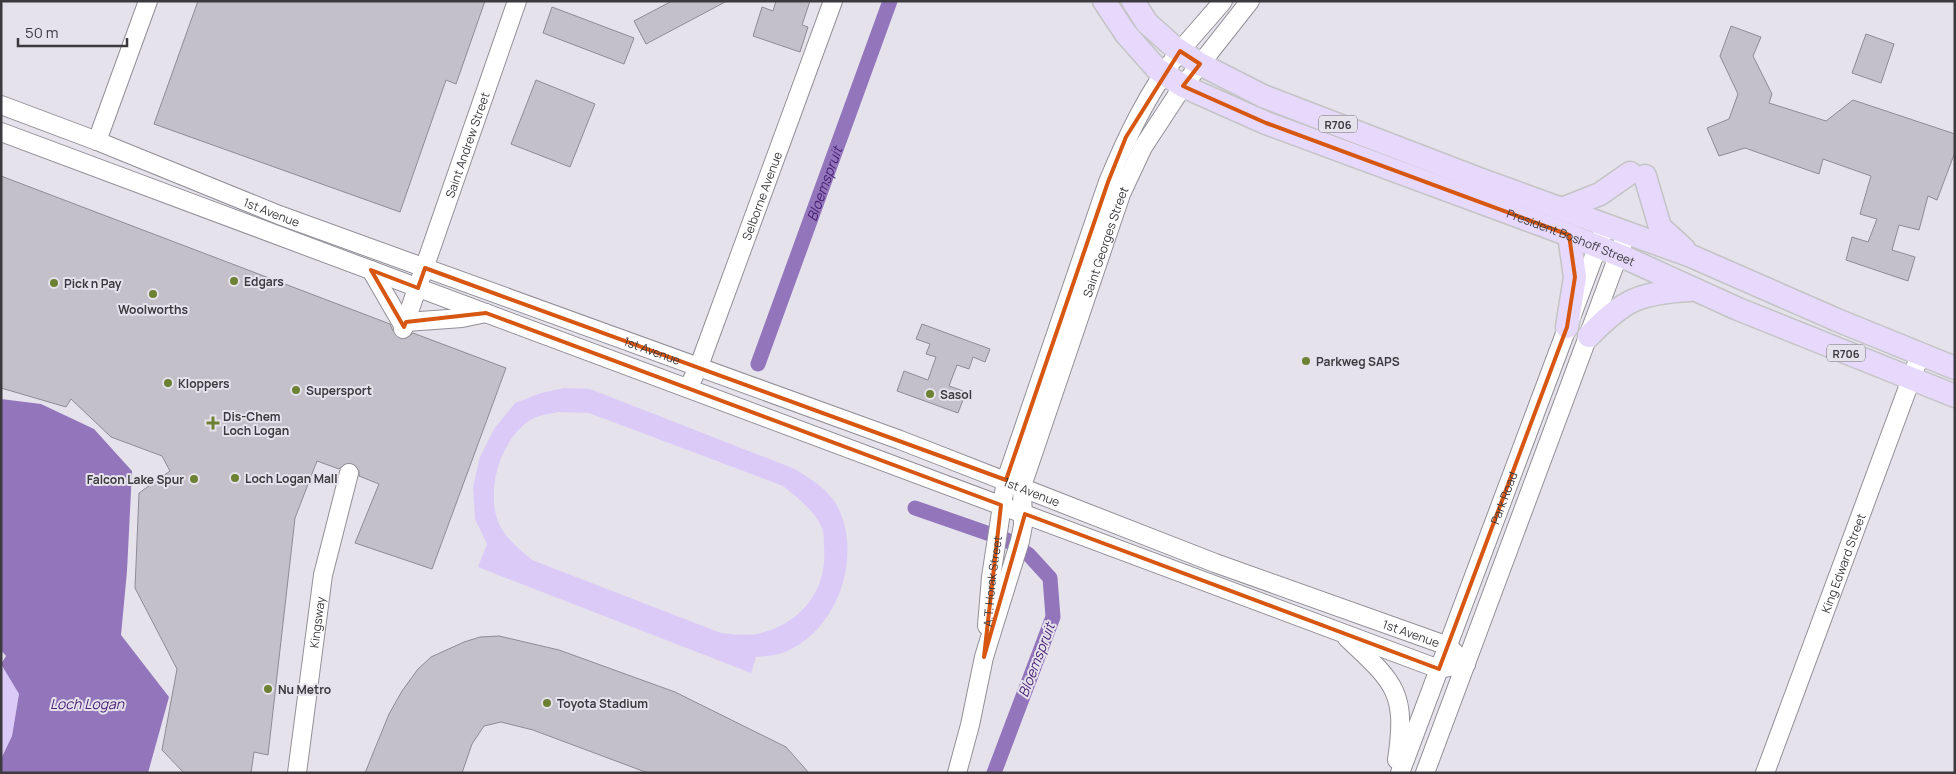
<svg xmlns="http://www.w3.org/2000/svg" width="1956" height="774" viewBox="0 0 1956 774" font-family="Manrope,sans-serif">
<rect width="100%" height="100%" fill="#e5e2ec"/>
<path fill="#dbcaf7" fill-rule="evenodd" d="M564 388 590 389 795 469C810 479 827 488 836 504 865 554 837 636 779 654 772 656 764 656 756 657L751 673 478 567 487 544 475 519 473 487 480 457 494 429 515 403 541 393ZM558 412 589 413 783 486C798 498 814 510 822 528 824 533 824 541 824 547 828 591 799 626 756 634 745 636 732 634 721 633L532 560C521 550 507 540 500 526 484 493 500 438 532 419 539 415 550 414 558 412Z
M1 664 19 694 12 736 1 759Z"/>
<path fill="#9375bb" d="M1 399 41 404 94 429 132 471 127 571 121 635 169 697 148 773H1V759L12 736 19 694 1 664 6 656 1 650Z"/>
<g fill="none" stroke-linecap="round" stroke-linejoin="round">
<g stroke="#9375bb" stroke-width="15">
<path id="s1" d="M758 364 890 1"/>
<path d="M915 508 1007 540 1029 555 1050 578 1053 617 994 773"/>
</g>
</g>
<path fill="#c4c0c9" stroke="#8e8b94" d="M198 1H485L456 84 446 80 400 212 154 124Z
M672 1H727L646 44 634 21Z
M776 1H810L802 25 808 27 800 52 753 36 762 7 773 11Z
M552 7 634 38 624 64 543 33Z
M1731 26 1761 37 1753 56 1772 94 1769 103 1826 121 1853 100 1955 134V152L1937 200 1928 196 1919 230 1899 225 1892 250 1915 257 1908 281 1846 260 1852 237 1868 242 1877 219 1860 214 1871 176 1823 159 1819 174 1745 148 1719 156 1707 128 1729 119 1738 94 1720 56Z
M1866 34 1894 44 1881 83 1852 73Z
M536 80 595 104 570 167 511 144Z
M1 176 390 324 395 336 399 339H405L413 333 506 368 432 569 355 543 379 484 359 476V470L352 463H346L339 469 317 461 295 518 268 755 254 752 251 773H184L162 750 177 669 135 588 139 493 170 471 162 456 111 437 71 399 66 407 1 388Z
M922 324 990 349 985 362 973 357 969 369 957 365 949 386 966 392 958 413 897 391 904 371 928 380 936 357 926 354 930 344 916 339Z
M499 636 559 650 675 692 786 747 809 773H648L533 730 501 722 484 726 472 744 462 773H365L389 714 402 691 418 669 431 657 464 642 480 637Z"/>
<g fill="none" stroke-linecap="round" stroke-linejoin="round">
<path stroke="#c3c0c9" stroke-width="18" stroke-dasharray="18 9" stroke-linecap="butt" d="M349 473 403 329"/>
<defs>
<g id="minor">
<path id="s2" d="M1 105 97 141 279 215 900 440 1215 563 1448 646 1466 664"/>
<path d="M1 132 1439 669 1466 664"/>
<path d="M97 141 148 1"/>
<path d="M371 270 404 327"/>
<path d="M406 322 462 318 486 313"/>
<path id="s3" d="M403 329 517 1"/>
<path id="s4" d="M688 388 699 366 833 1"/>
<path id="s5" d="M987 626 991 577 1006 480 1108 182C1127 136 1149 90 1180 51 1194 34 1209 18 1223 1"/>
<path d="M1347 638C1395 683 1407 692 1397 760"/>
<path id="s6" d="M297 773 323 575 349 473"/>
<path id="s7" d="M957 773 970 725 984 657 1020 541 1023 525 1022 486 1121 194 1143 147 1183 86 1250 1"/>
<path id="s8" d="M1400 773 1602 235"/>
<path d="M1425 773 1627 232"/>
<path id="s9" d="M1765 773 1920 355"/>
</g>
<g id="major">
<path id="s10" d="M1104 1 1126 34 1157 69 1183 86 1203 95 1266 123 1569 235 1626 258 1738 309 1955 396"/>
<path d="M1133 1 1147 23 1174 47 1200 64 1263 96 1479 179 1691 256 1837 320 1955 368"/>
<path d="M1645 176 1660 227 1684 249"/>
<path d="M1562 209 1600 194 1630 173"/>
<path d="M1567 327 1575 277 1569 235"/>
<path d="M1589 336C1625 299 1639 293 1690 290"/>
</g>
</defs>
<use href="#minor" stroke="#928f97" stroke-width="20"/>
<use href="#major" stroke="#c4c4c5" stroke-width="25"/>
<use href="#minor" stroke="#fff" stroke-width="18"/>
<use href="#major" stroke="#e6d9fb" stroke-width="22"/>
</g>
<path fill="none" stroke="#d75611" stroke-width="4" stroke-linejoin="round" d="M1180 51 1200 64 1183 86 1194 91 1266 123 1569 235 1575 277 1567 327 1439 669 1025 514 984 657 1001 505 486 313 406 322 404 327 371 270 418 288 425 268 1006 480 1108 182 1126 137Z"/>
<g fill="#6c8132" stroke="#e5e2ec" stroke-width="2">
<circle cx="234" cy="281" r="5"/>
<circle cx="54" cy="283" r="5"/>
<circle cx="153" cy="294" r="5"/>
<circle cx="1306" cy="361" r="5"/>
<circle cx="168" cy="383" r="5"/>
<circle cx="296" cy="390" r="5"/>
<circle cx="930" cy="394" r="5"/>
<path d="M210.5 415.5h5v5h5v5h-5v5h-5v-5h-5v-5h5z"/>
<circle cx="235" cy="478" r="5"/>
<circle cx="194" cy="479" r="5"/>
<circle cx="268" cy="689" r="5"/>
<circle cx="547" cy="703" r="5"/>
</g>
<g text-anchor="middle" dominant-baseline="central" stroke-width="4" stroke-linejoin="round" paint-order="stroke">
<g fill="#e5e2ec" stroke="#6f6c72" stroke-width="1">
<rect x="1319" y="115.5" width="38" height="17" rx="4"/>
<rect x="1827" y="344.5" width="38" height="17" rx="4"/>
</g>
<g font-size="11" font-weight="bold" fill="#3c3a3e">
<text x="1338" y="124">R706</text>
<text x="1846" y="353">R706</text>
</g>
<g font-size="12" fill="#3c3a3e" stroke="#e5e2ec">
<text stroke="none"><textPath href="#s3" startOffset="195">Saint Andrew Street</textPath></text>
<text stroke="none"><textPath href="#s4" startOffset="206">Selborne Avenue</textPath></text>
<text stroke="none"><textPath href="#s2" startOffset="291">1st Avenue</textPath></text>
<text stroke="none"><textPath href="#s10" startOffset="534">President Boshoff Street</textPath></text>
<text stroke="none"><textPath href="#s7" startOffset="554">Saint Georges Street</textPath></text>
<text stroke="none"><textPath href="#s2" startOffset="696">1st Avenue</textPath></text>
<text stroke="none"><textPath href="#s2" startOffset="1101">1st Avenue</textPath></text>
<text stroke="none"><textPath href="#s8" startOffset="294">Park Road</textPath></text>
<text stroke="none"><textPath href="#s9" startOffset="224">King Edward Street</textPath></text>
<text stroke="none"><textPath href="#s5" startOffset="45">A.T. Horak Street</textPath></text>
<text stroke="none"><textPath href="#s6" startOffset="152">Kingsway</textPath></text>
<text stroke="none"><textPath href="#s2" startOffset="1506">1st Avenue</textPath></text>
</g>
<g font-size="12" font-weight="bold" fill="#3c3a3e" stroke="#e5e2ec" text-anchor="start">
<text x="244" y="281">Edgars</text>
<text x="64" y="283">Pick n Pay</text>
<text x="153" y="309" text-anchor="middle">Woolworths</text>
<text x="1316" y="361">Parkweg SAPS</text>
<text x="178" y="383">Kloppers</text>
<text x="306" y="390">Supersport</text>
<text x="940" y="394">Sasol</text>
<text x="223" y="416">Dis-Chem<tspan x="223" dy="14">Loch Logan</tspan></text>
<text x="245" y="478">Loch Logan Mall</text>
<text x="184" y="479" text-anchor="end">Falcon Lake Spur</text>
<text x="278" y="689">Nu Metro</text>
<text x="557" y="703">Toyota Stadium</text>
</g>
<g font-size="14" font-style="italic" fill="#4a2074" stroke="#e5e2ec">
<text stroke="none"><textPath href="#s1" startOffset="192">Bloemspruit</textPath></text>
<text transform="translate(1036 660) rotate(-69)">Bloemspruit</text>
<text x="87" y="703">Loch Logan</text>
</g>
</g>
<rect width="1956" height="774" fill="none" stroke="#3c3a3e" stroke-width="5"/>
<path d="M18 38v8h109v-8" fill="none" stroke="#3c3a3e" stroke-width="2.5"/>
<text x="25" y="38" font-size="15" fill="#3c3a3e" stroke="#e5e2ec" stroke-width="4" paint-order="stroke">50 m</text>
</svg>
